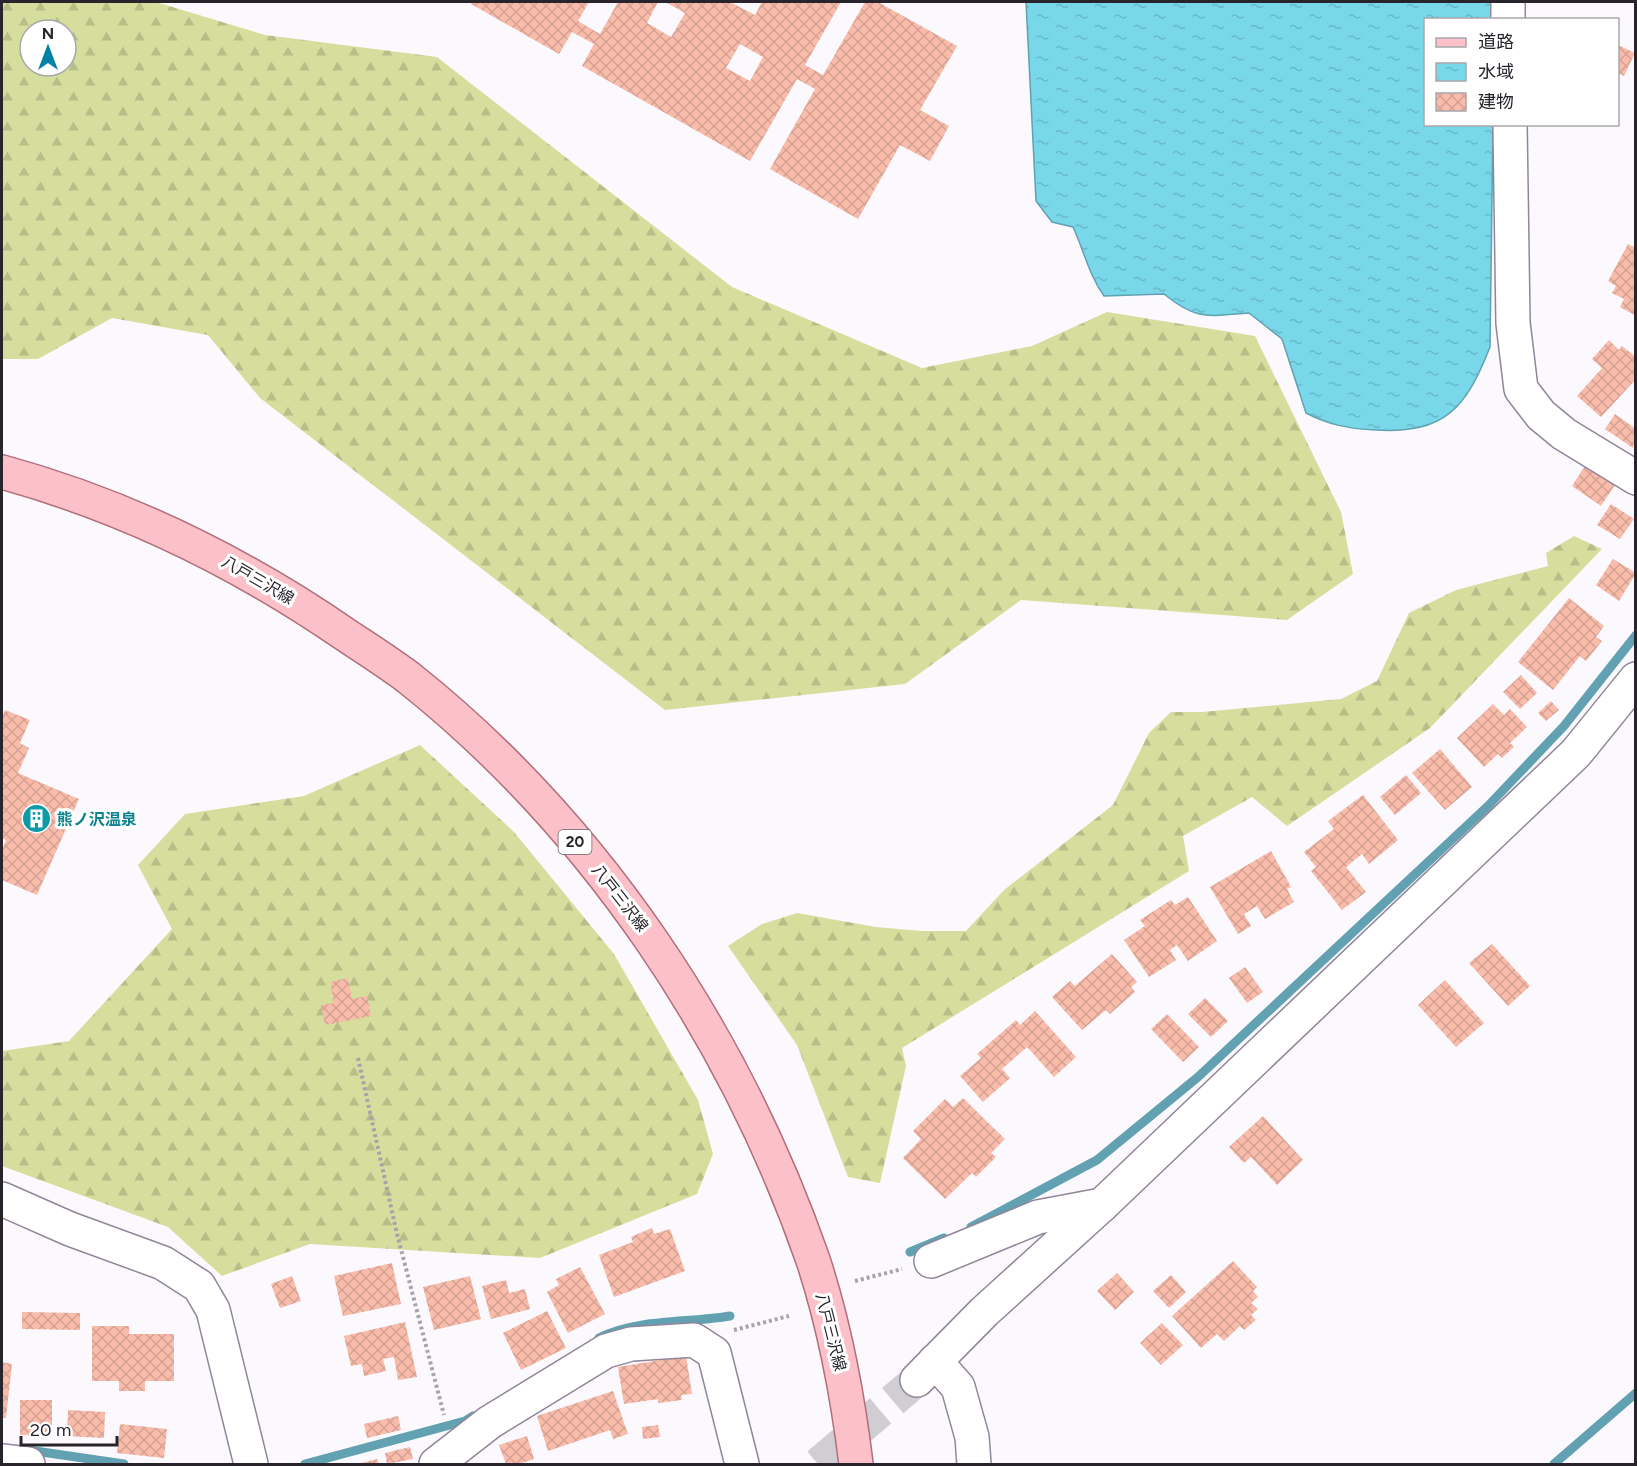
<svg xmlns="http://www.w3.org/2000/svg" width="1637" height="1466" viewBox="0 0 1637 1466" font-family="Figtree,'Noto Sans JP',sans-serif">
<defs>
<pattern id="forest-firs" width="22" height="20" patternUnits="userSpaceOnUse" patternTransform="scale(1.5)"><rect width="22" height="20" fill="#d6de9e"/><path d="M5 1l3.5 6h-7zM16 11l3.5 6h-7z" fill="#b8be88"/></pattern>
<pattern id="water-ripples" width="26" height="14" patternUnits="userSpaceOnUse" patternTransform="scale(1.5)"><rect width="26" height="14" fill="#79d7ea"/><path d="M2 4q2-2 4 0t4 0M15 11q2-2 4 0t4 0" fill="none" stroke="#69b8c9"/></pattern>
<pattern id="building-cross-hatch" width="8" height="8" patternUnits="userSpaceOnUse" patternTransform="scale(1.5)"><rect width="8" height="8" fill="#f9bcab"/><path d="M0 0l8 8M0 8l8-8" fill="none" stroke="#d5a193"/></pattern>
</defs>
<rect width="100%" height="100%" fill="#fbf9fd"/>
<path fill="url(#forest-firs)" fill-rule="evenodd" d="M2 2H156L265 35 437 57 732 287 922 368 1032 346 1107 312 1255 336 1341 512 1353 574 1287 620 1021 600 905 684 665 710 260 398 208 335 112 318 38 359H2ZM30 30H66V66H30Z
M1574 536 1602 549 1430 728 1287 826 1252 797 1183 836 1189 871 902 1048 906 1066 880 1183 848 1177 797 1045 728 946 762 924 797 913 876 927 922 931H966L1004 890 1113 805 1149 733 1171 712H1202L1341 699 1377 681 1409 613 1456 590 1548 566 1546 553Z
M420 745 514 832 614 954 698 1100 713 1154 697 1194 540 1258 310 1244 222 1276 168 1227 2 1166V1051L69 1041 172 929 138 865 185 814 304 796Z"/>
<path fill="url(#water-ripples)" stroke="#61a1b1" stroke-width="1.5" d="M1026 2H1492L1493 19 1426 20V124L1493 125 1490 347C1466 408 1445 434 1376 430 1350 429 1329 425 1306 413L1282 339 1249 313C1208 316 1197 321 1164 294L1104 296C1089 275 1084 251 1073 227L1052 222 1036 201Z"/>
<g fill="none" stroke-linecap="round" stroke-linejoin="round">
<path stroke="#61a1b1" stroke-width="9" d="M971 1227 1097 1160 1198 1077 1488 806 1564 726 1636 635
M910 1252 944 1238
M599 1338C635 1319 689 1323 730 1316
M28 1450 124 1464
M305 1464 465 1421 473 1416
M1554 1464 1636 1393"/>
</g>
<path fill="url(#building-cross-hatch)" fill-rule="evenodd" d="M473 2H589L578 21 600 34 618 2H658L647 23 671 37 685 13 665 2H730L755 15 762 2H841L805 65 823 75 865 2H878L957 46 920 110 949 126 930 161 900 145 858 219 770 169 815 89 797 79 750 161 582 66 594 44 572 32 559 54 471 4ZM740 44 763 57 750 81 726 68Z
M1618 45 1635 53 1624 76 1618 73Z
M1628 244 1636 248V316L1620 307 1624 299 1612 293 1616 286 1608 281Z
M1609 340 1619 350 1622 346 1636 357V379L1601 417 1577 396 1602 368 1592 359Z
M1615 414 1636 429 1633 448 1605 429Z
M1585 466 1615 485 1601 506 1572 486Z
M1611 504 1634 519 1620 539 1597 525Z
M1613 559 1636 573 1619 601 1596 585Z
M1569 598 1604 626 1596 637 1602 641 1586 661 1580 656 1553 690 1518 662Z
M1521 675 1537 693 1520 709 1503 692Z
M1551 701 1559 710 1546 721 1538 713Z
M1493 704 1504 715 1510 709 1527 727 1510 743 1514 747 1502 758 1498 754 1484 767 1457 738Z
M5 710 30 720 20 743 29 748 18 773 79 799 37 895 2 880V850L6 840 2 838V717Z
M1440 749 1472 787 1445 810 1412 773Z
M1406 775 1421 793 1395 815 1380 797Z
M1363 795 1398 840 1369 864 1362 854 1346 867 1366 892 1342 910 1311 871 1316 867 1304 852 1334 829 1328 821Z
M1271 851 1291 887 1287 889 1294 902 1265 919 1257 906 1244 914 1251 926 1238 934 1210 887Z
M1188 897 1217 941 1188 961 1177 945 1170 950 1176 960 1149 977 1124 940 1145 926 1140 920 1171 900 1175 905Z
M1492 944 1530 986 1508 1006 1469 963Z
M1112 954 1137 982 1131 987 1135 992 1110 1014 1106 1010 1082 1030 1052 997 1070 981 1075 986Z
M1245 967 1263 992 1247 1003 1229 978Z
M348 978 352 999 367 996 371 1016 325 1025 321 1005 334 1003 330 982Z
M1445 980 1484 1023 1456 1047 1418 1005Z
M1205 998 1228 1021 1211 1037 1188 1014Z
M1035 1011 1076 1057 1054 1077 1027 1047 1002 1069 1010 1078 983 1102 960 1076 981 1058 977 1054 1016 1020 1020 1025Z
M1167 1014 1199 1047 1183 1062 1151 1029Z
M963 1098 1005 1139 991 1153 996 1157 976 1177 972 1173 945 1199 903 1158 921 1139 913 1131 945 1099 953 1107Z
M1263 1116 1303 1160 1277 1185 1251 1157 1244 1163 1229 1147Z
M652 1228 654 1234 670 1229 685 1271 614 1297 599 1255 633 1242 631 1237Z
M1233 1261 1257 1287 1253 1291 1258 1297 1251 1303 1258 1309 1251 1315 1256 1320 1244 1330 1240 1326 1224 1341 1217 1334 1201 1348 1172 1316Z
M392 1263 401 1304 343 1316 334 1276Z
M580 1267 605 1314 568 1333 547 1292 559 1285 556 1279Z
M1117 1273 1134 1292 1115 1310 1097 1291Z
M1171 1275 1186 1292 1169 1308 1153 1291Z
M292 1276 301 1301 280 1308 271 1284Z
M470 1276 481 1319 434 1330 423 1287Z
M506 1280 509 1293 525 1289 530 1309 491 1319 482 1286Z
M547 1311 566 1348 521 1370 503 1333Z
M22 1312 80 1313V1330L22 1329Z
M405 1322 417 1377 398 1380 394 1357 383 1359 386 1371 364 1376 362 1364 351 1366 344 1336Z
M1162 1323 1183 1345 1161 1365 1140 1343Z
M92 1326H129V1334H174V1381H145V1391H119V1381H92Z
M686 1356 692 1394 681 1395 682 1400 658 1403V1399L624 1404 618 1367Z
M2 1362 12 1364 6 1418H2Z
M613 1391 628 1434 613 1439 610 1430 548 1451 537 1416Z
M20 1400H52V1435H20Z
M68 1410 105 1412 104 1438 67 1436Z
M398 1416 401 1430 367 1438 364 1424Z
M120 1424 167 1429 164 1458 117 1453Z
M658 1425 660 1437 643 1439 642 1427Z
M527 1436 534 1459 519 1464H506L499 1445Z
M410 1447 413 1459 387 1464 385 1453Z
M377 1459 379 1464H357Z"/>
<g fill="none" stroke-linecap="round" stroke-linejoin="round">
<path stroke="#d1ced3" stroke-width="33" stroke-dasharray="33 16" stroke-linecap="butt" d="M818 1464 917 1380"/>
<defs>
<path id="minor" d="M1508 2V20
M1510 124 1513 323 1521 389 1541 415 1564 434 1636 478
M931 1261 1038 1217 1102 1205
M935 1361 958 1387 972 1437 974 1464
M2 1461 28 1464
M436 1464 490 1422 606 1351 631 1344 694 1340 714 1353 742 1464"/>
<path id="tertiary" d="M2 1199 70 1229 163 1263 199 1286 213 1310 251 1464
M917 1380 984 1312 1102 1205 1576 753 1636 679"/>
<path id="primary" d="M2 472C126 506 240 562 346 635 367 649 389 663 409 678 596 827 735 1036 813 1260 834 1324 848 1398 856 1464"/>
</defs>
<use href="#minor" stroke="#918699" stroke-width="36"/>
<use href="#tertiary" stroke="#918699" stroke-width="36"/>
<use href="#primary" stroke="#b06e7a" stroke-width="36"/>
<path stroke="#a6a3a9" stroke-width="4" stroke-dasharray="3 3" stroke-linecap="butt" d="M358 1058 397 1234 444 1415
M855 1281 902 1269
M734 1330 789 1316"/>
<use href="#minor" stroke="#fff" stroke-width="33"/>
<use href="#tertiary" stroke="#fff" stroke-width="33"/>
<use href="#primary" stroke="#fcc0c8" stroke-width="33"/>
</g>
<defs>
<symbol id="building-disc" viewBox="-11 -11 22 22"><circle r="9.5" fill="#0f9aa8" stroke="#fff"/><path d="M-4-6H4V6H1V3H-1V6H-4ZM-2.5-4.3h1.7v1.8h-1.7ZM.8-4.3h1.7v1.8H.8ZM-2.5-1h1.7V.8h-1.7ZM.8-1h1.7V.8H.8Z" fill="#fff"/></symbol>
</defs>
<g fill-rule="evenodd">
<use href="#building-disc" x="20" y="802" width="33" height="33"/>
</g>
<g text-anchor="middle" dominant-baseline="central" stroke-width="6" stroke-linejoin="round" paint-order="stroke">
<rect fill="#fff" stroke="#68666b" stroke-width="1.5" x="558.5" y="830" width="33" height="24" rx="4.5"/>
<g font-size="15" font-weight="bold" fill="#28242c">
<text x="575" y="842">20</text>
</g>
<g font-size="16" fill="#28242c" stroke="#fff">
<text transform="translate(258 580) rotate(30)">八戸三沢線</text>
<text transform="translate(620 898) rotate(52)">八戸三沢線</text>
<text transform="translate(831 1332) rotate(76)">八戸三沢線</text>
</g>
<g font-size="16" font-weight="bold" fill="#0d838f" stroke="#fff" text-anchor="start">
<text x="57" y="819">熊ノ沢温泉</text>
</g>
</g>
<rect width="1637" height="1466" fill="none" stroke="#28242c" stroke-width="6"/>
<rect x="1424" y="18" width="195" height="108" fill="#ffffff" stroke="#a9a7ab" stroke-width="1.5"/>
<rect x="1436" y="38" width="30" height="9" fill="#fcc0c8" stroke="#a9a7ab" stroke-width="1.5"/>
<text x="1478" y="48" font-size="18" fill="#28242c">道路</text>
<rect x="1436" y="63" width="30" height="18" fill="url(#water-ripples)" stroke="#a9a7ab" stroke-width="1.5"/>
<text x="1478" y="78" font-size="18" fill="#28242c">水域</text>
<rect x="1436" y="93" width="30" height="18" fill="url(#building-cross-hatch)" stroke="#a9a7ab" stroke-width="1.5"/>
<text x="1478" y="108" font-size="18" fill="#28242c">建物</text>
<g transform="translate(48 48)"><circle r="28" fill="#ffffff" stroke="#a9a7ab" stroke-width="1.5"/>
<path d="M0-4.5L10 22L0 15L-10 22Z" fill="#0081a5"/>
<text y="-9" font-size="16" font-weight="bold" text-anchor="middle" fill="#28242c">N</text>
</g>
<path d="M21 1436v9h96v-9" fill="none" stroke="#28242c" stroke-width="3"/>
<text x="30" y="1436" font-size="18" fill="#28242c" stroke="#ffffff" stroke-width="4.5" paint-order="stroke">20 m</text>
</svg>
